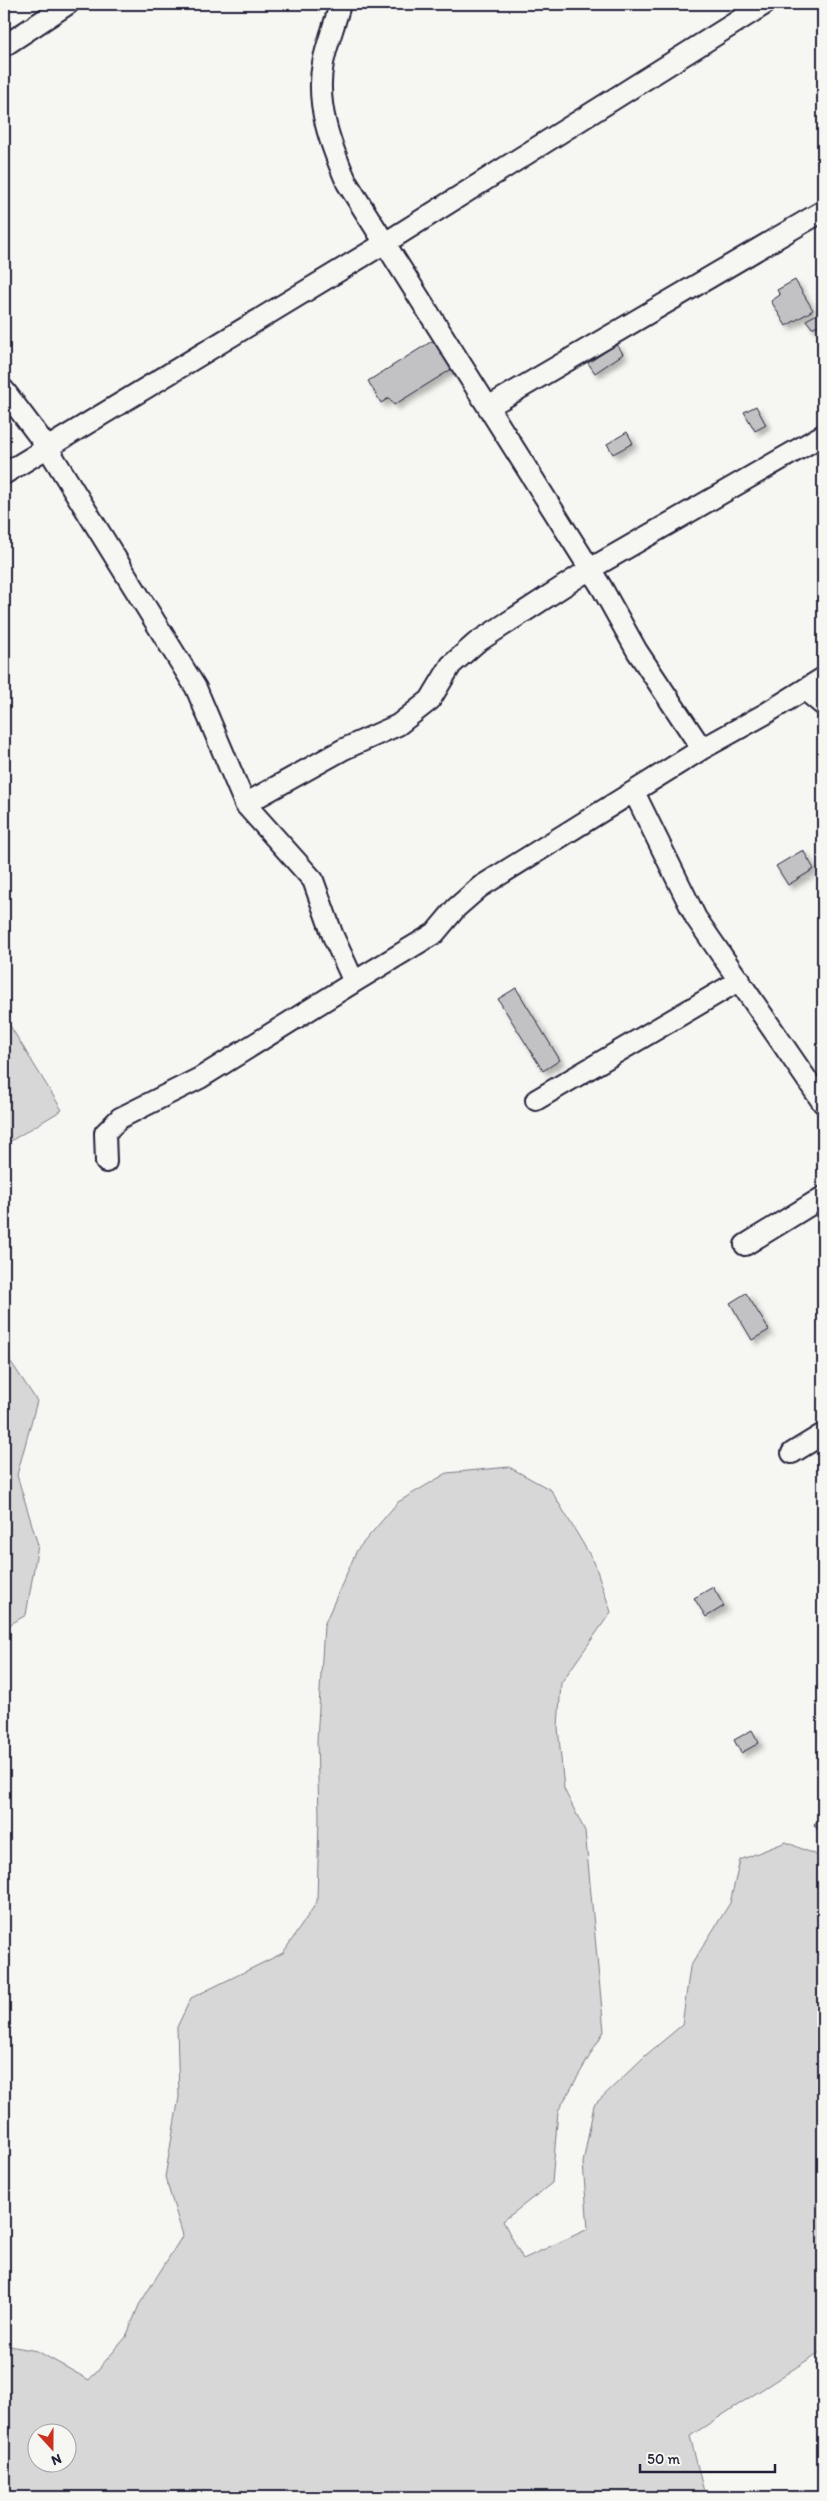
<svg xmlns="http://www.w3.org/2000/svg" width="827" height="2501" viewBox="0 0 827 2501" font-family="Itim,sans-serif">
<defs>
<filter id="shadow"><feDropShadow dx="4.5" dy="4.5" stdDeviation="2.5" flood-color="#0004"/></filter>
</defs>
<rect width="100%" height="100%" fill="#f6f6f2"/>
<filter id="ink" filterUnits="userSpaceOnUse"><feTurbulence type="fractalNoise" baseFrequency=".02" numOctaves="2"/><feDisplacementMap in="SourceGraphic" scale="10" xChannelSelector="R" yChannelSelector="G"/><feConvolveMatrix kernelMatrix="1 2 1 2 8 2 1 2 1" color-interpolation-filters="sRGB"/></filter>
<g filter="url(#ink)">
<path fill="#d7d7d7" stroke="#7c7c89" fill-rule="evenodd" d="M4 1016 62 1110 4 1145Z
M4 1361 11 1362 37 1401 17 1475 38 1545 26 1615 4 1628Z
M509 1467 551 1490 594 1562 611 1612 561 1683 558 1727 564 1789 585 1831 604 2031 558 2111 552 2183 503 2221 523 2259 588 2229 583 2163 594 2105 646 2055 682 2025 690 1967 730 1903 740 1860 786 1842 823 1858V2350L690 2436 703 2488 709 2497H4V2345L37 2351 89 2380 126 2337 139 2305 183 2235 165 2177 179 2097 177 2027 191 1998 283 1953 317 1902 319 1816 317 1740 324 1625 357 1550 398 1502 447 1473ZM38 2434H68V2464H38Z"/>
<path fill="#c2c2c4" stroke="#22223b" filter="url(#shadow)" d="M795 280 813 310 786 326 771 301 780 295 777 290Z
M823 311V322L812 328 806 320Z
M437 338 455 367 394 405 389 398 381 403 368 381Z
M617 344 623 354 595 373 588 363Z
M756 406 766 425 755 431 744 412Z
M627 432 633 443 613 454 607 444Z
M803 850 814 869 788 885 776 866Z
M516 988 560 1060 543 1071 498 999Z
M746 1293 769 1330 752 1340 730 1303Z
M713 1587 724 1606 706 1617 694 1598Z
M752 1730 759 1743 741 1753 734 1740Z
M823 1818V1832L820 1834 814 1824Z"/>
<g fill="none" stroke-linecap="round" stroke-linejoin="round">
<defs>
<path id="minor" d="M340 4C335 24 327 43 323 63 315 105 331 146 347 183L602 588 637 651 702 749
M4 46 68 4
M4 390 47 447 196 688 245 804 313 880 333 936 354 982 435 933 456 908 480 887 702 749 765 714 823 678
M488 407 823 211
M4 474 385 243 765 4
M805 690 823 705
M634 792 696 918 823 1103
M245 804 344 749 398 725 430 700 451 665 476 643 590 569 823 435
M536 1100 740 980
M106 1162 105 1133 120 1118 200 1078 354 982
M745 1245 823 1197
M792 1453 823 1434"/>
</defs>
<use href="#minor" stroke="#22223b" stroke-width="24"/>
<use href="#minor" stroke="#f6f6f2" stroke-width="20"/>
</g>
</g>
<rect width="827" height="2501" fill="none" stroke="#f6f6f2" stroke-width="20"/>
<rect x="10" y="10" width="807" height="2481" fill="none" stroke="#22223b" stroke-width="2" filter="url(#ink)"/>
<g transform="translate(52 2448) rotate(159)"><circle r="24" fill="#f6f6f2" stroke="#a1a1a9"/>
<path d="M0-4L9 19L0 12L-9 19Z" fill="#c8321e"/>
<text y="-8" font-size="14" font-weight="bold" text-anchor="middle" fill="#22223b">N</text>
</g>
<path d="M640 2464v8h135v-8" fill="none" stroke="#22223b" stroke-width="2.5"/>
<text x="647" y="2464" font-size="15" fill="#22223b" stroke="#f6f6f2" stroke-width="4" paint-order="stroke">50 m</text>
</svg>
